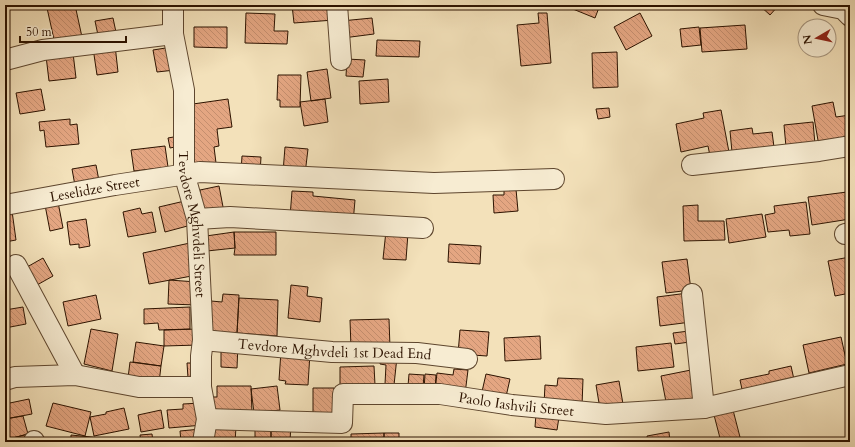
<svg xmlns="http://www.w3.org/2000/svg" width="855" height="447" viewBox="0 0 855 447" font-family="Cardo,serif">
<defs>
<pattern id="building-back-hatch" width="6" height="6" patternUnits="userSpaceOnUse"><rect width="6" height="6" fill="#e4a682"/><path d="M-1 5l2 2M0 0l6 6M5-1l2 2" fill="none" stroke="#c48e6e"/></pattern>
</defs>
<rect width="100%" height="100%" fill="#f3e1ba"/>
<filter id="stains"><feTurbulence type="fractalNoise" baseFrequency=".005" numOctaves="4"/><feColorMatrix values="0 0 0 0 .2 0 0 0 0 .09 0 0 0 0 .02 0 0 0 .5 -.17"/></filter>
<radialGradient id="worn" r=".72"><stop offset=".6" stop-color="#630" stop-opacity="0"/><stop offset="1" stop-color="#630" stop-opacity=".3"/></radialGradient>
<path fill="url(#building-back-hatch)" stroke="#2d1300" d="M13 5H43V6H13Z
M57 5H75L82 37 55 44 47 8Z
M292 5H333L334 20 294 23Z
M402 5H424V6L402 7Z
M563 5H600L595 18Z
M759 5H779L770 15Z
M246 13 275 14 274 31H288L287 44 245 43Z
M538 13H547L551 63 521 66 517 25 539 23Z
M640 13 652 36 626 50 614 27Z
M113 18 117 37 99 40 95 21Z
M372 18 374 34 343 38 341 21Z
M745 25 747 49 702 52 700 28Z
M194 27H227V48L194 47Z
M699 27 701 45 682 47 680 29Z
M5 31 7 56H5Z
M377 40 420 41 419 57 376 56Z
M115 45 118 72 97 75 93 48Z
M172 47 175 70 157 72 153 50Z
M617 52 618 87 593 88 592 53Z
M73 53 76 78 49 81 46 56Z
M347 59 365 60 363 77 346 76Z
M327 69 331 98 311 101 307 72Z
M278 75H301L300 107H280V100H277Z
M388 79 389 102 360 104 359 81Z
M41 89 45 110 20 114 16 93Z
M228 99 232 127 217 129 219 146 214 147 216 163 194 166 186 105Z
M325 99 328 122 304 126 300 102Z
M833 102 836 117 850 115V141L819 146 812 106Z
M609 108 610 117 598 119 596 109Z
M721 110 729 152 710 156 708 146 681 152 676 124 704 118 703 113Z
M70 119V125L77 124 79 144 46 147 44 130 40 131 39 122Z
M813 122 815 144 786 147 784 125Z
M752 128 753 134 772 132 774 147 732 152 730 131Z
M179 136 180 146 170 148 168 138Z
M165 146 168 167 134 171 131 150Z
M285 147 308 149 305 174 283 172Z
M242 156 261 157 260 173 241 172Z
M96 165 100 186 76 191 72 169Z
M5 182H7L10 197 5 198Z
M219 186 224 212 204 215 200 190Z
M516 189 518 211 494 213 493 195H504V190Z
M292 191 313 192V196L355 200 353 223 290 217Z
M847 192 850 219 812 225 808 197Z
M189 200 195 224 165 232 159 207Z
M58 202 63 228 50 231 45 205Z
M806 202 810 234 790 236 789 230 768 232 765 215 775 213 774 206Z
M698 205V221H724L725 240 684 241 683 206Z
M140 208 142 214 152 212 156 232 128 237 123 212Z
M5 211H12L16 240 5 242Z
M762 214 766 237 729 243 726 219Z
M86 219 90 246 79 248V244L70 245 67 222Z
M386 231 408 233 406 260 383 259Z
M234 232 235 248 207 251 206 236Z
M234 232H276V255H234L235 248Z
M190 243 197 275 149 284 143 253Z
M449 244 481 246 480 264 448 262Z
M850 257V293L835 296 828 261Z
M43 258 53 276 37 285 27 267Z
M687 259 691 290 666 293 662 262Z
M169 280 197 282V305L168 304Z
M291 285 308 287 307 296 322 298 320 322 288 318Z
M5 290 8 304 5 305Z
M688 293 691 322 660 326 657 297Z
M223 294 239 295 237 333 210 332 211 301 222 302Z
M96 295 101 319 68 326 63 302Z
M239 298 278 300 277 336 237 333Z
M23 307 26 324 5 328V310Z
M190 307V329L159 330 158 323 144 324V309Z
M846 308H850V324L848 325Z
M389 319 390 348H351L350 320Z
M91 329 118 334 112 371 84 364Z
M199 329V345L164 346V330Z
M460 330 489 332 487 356 458 354Z
M689 331 690 342 675 344 673 333Z
M540 336 541 359 505 361 504 338Z
M841 337 847 364 809 373 803 345Z
M136 342 164 346 161 366 133 362Z
M671 343 674 367 638 371 636 347Z
M221 344H238L237 368 221 367Z
M281 351 310 353 308 385 285 384 286 381 279 380Z
M381 355 397 357 394 385 385 384 386 365 380 364Z
M130 362 161 366 159 383 128 378Z
M187 363H196V378H188Z
M374 366 375 385 340 386V367Z
M791 366 795 384 743 394 740 380 769 374V371Z
M454 369 468 370 465 394 435 391 437 373 453 375Z
M691 370 697 401 667 407 661 376Z
M409 374 424 375 423 387 408 386Z
M425 374 436 375 435 391 424 390Z
M486 374 510 379 505 401 481 396Z
M558 378 583 379 582 406 544 404 545 385 557 386Z
M619 381 623 404 600 409 596 385Z
M217 386H251L252 413H211L210 397H217Z
M277 386 280 410 254 413 251 389Z
M313 388H334V420H313Z
M29 399 32 414 5 419V404Z
M53 403 91 412 85 436 46 426Z
M201 403 203 425 169 428 167 410 183 409V404Z
M124 408 129 429 94 436 90 417 106 414V412Z
M161 410 164 428 141 432 138 415Z
M733 410 741 441 721 442 714 415Z
M536 414 559 417 557 430 535 427Z
M23 416 28 434 5 440V419Z
M255 425H271V442H242V438H255Z
M271 425 291 426 290 440H271Z
M212 426 236 427 235 442H212Z
M201 429 202 442H181L180 431Z
M669 432 670 442H648L647 436Z
M384 433H399V442H384Z
M384 433V442H351V434Z
M28 434 30 442H5V440Z
M152 434 153 442H141L140 435Z
M71 435 101 438 100 442H71Z
M717 439 718 442H706Z
M271 440H290V442H271Z
M467 440V442H441Z"/>
<g fill="none" stroke-linecap="round" stroke-linejoin="round">
<defs>
<g id="minor">
<path id="s1" d="M173 5V34L184 90V173L197 219 203 340 201 356V387L207 419 203 442"/>
<path d="M337 5 341 60"/>
<path d="M823 5 843 9 850 16"/>
<path d="M5 60 43 50 173 34"/>
<path d="M692 165 819 151 850 146"/>
<path id="s2" d="M5 205 115 185 200 172 434 183 554 179"/>
<path d="M197 219 230 217 423 228"/>
<path d="M845 234 850 233"/>
<path d="M16 265 75 375"/>
<path d="M692 294 704 408"/>
<path id="s3" d="M203 340 332 352 417 353 467 359"/>
<path d="M5 380 15 377 75 375 139 387H201"/>
<path id="s4" d="M207 419 342 423 343 394H440L512 405 606 414 704 408 850 375"/>
<path d="M34 441V442"/>
</g>
</defs>
<use href="#minor" stroke="#5e462e" stroke-width="22"/>
<use href="#minor" stroke="#f7ecd2" stroke-width="20"/>
</g>
<g text-anchor="middle" dominant-baseline="central" stroke-width="3" stroke-linejoin="round" paint-order="stroke">
<g font-size="14" fill="#2d1300" stroke="#f7ecd2">
<text stroke="none"><textPath href="#s2" startOffset="91">Leselidze Street</textPath></text>
<text stroke="none"><textPath href="#s1" startOffset="221">Tevdore Mghvdeli Street</textPath></text>
<text stroke="none"><textPath href="#s3" startOffset="132">Tevdore Mghvdeli 1st Dead End</textPath></text>
<text stroke="none"><textPath href="#s4" startOffset="338">Paolo Iashvili Street</textPath></text>
</g>
</g>
<rect width="855" height="447" fill="none" stroke="#f3e1ba" stroke-width="20"/>
<rect x="6" y="6" width="843" height="435" fill="none" stroke="#2d1300" stroke-width="2"/>
<rect x="10" y="10" width="835" height="427" fill="none" stroke="#2d1300"/>
<g transform="translate(817 38) rotate(261)"><circle r="19" fill="#f7ecd2" stroke="#a6957e"/>
<path d="M0-3L7 15L0 10L-7 15Z" fill="#8f2418"/>
<text y="-6" font-size="11" font-weight="bold" text-anchor="middle" fill="#2d1300">N</text>
</g>
<path d="M20 36v6h106v-6" fill="none" stroke="#2d1300" stroke-width="2"/>
<text x="26" y="36" font-size="12" fill="#2d1300" stroke="#f7ecd2" stroke-width="3" paint-order="stroke">50 m</text>
<rect width="100%" height="100%" filter="url(#stains)"/>
<rect width="100%" height="100%" fill="url(#worn)"/>
</svg>
